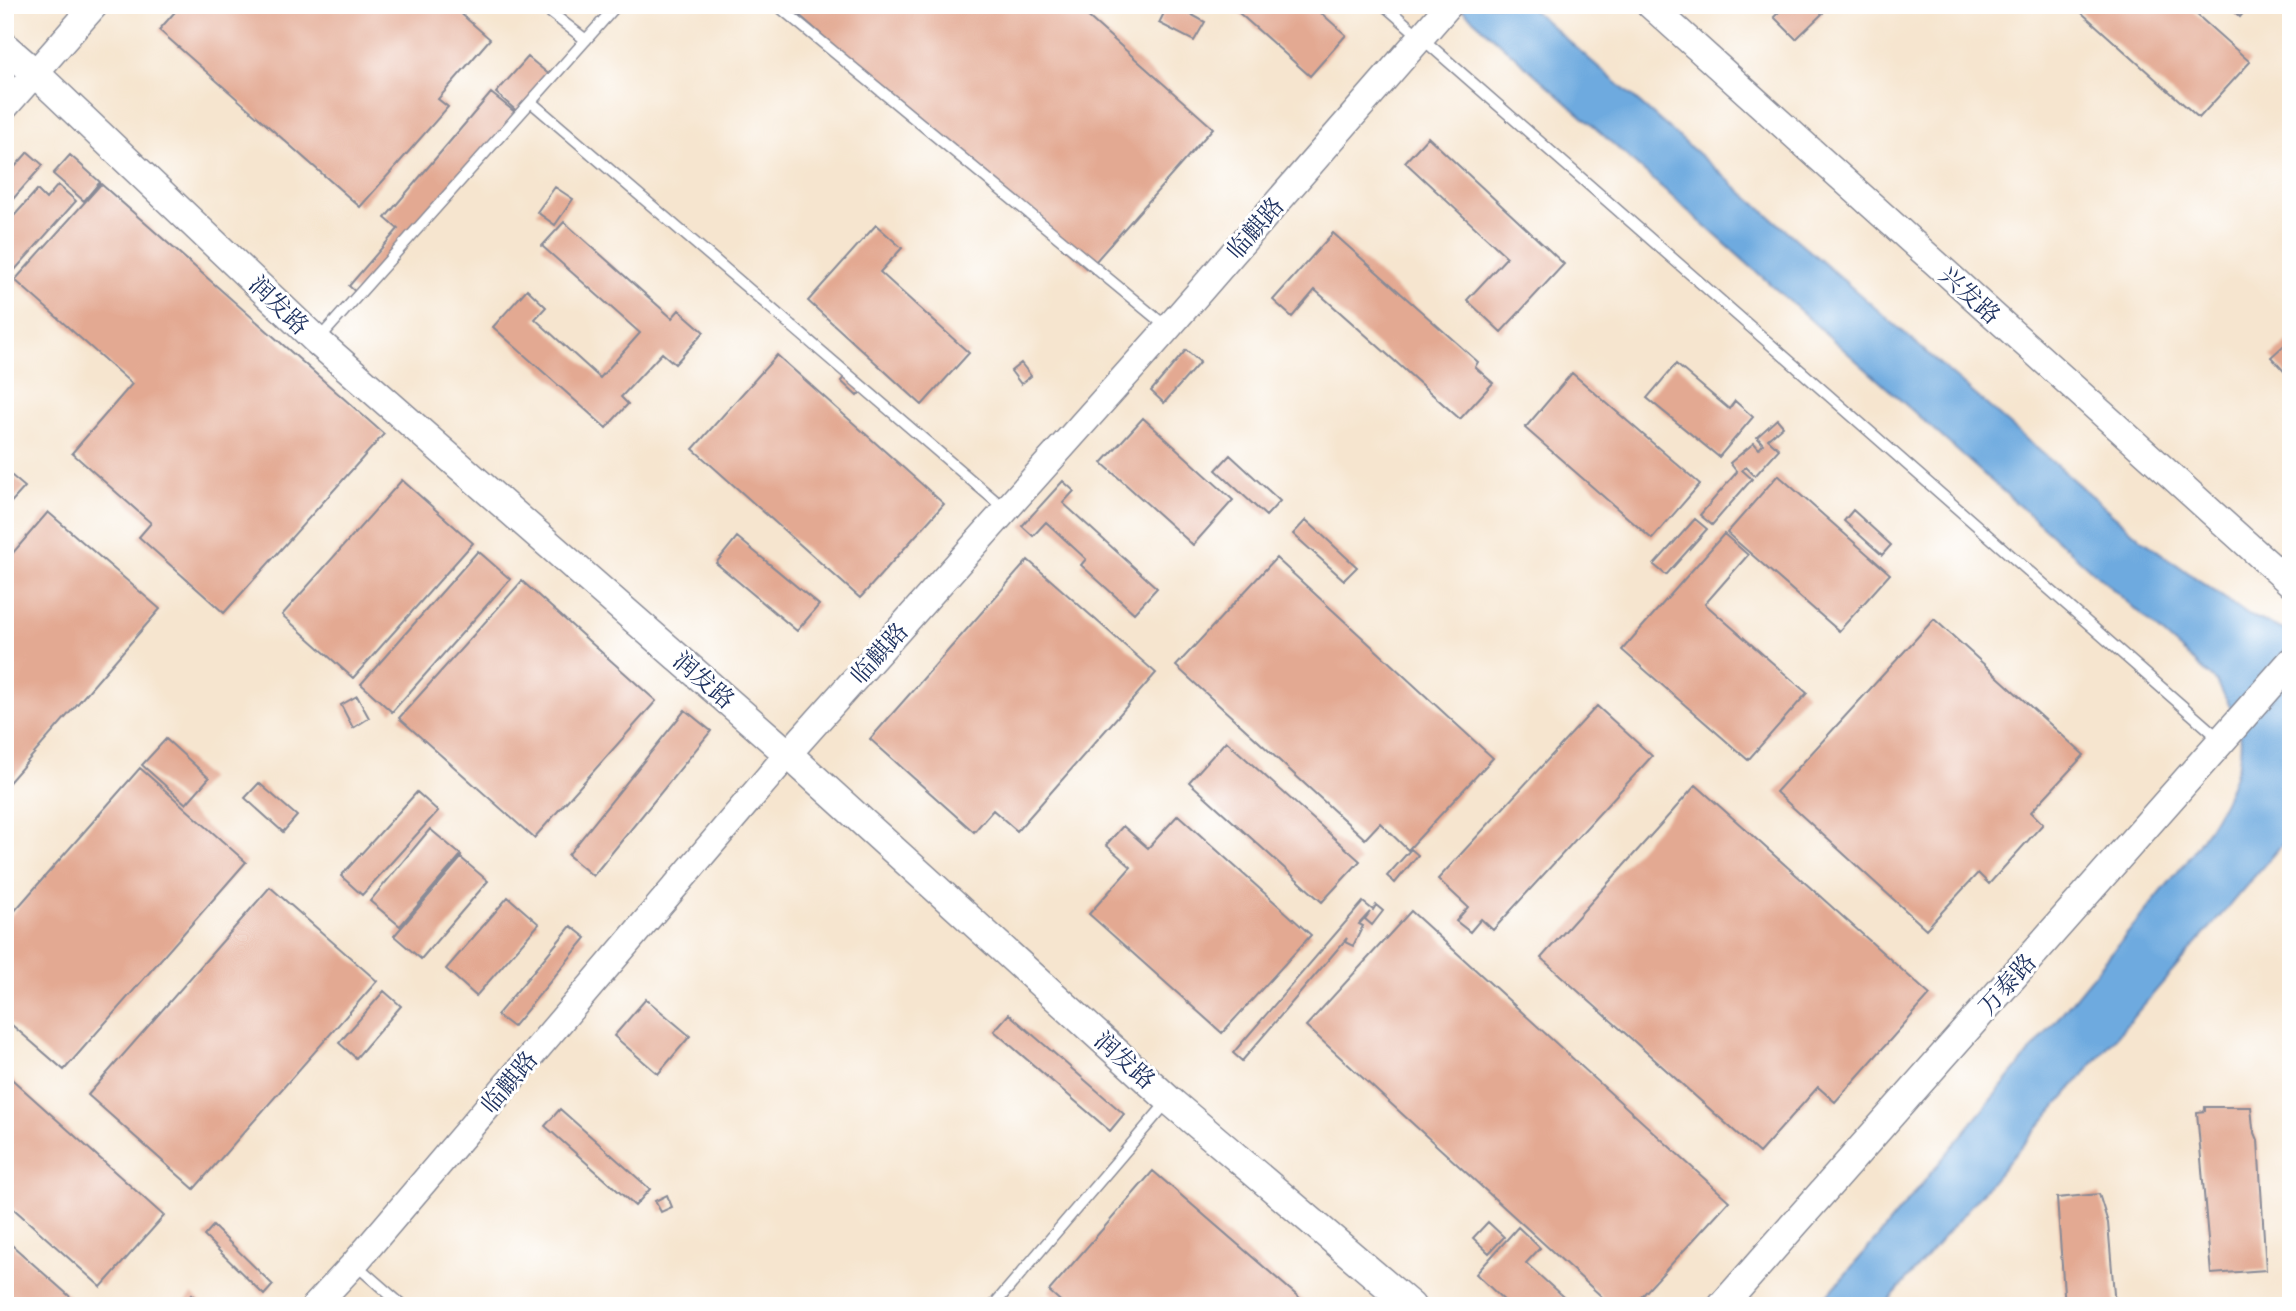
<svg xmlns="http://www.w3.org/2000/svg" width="2296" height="1311" viewBox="0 0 2296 1311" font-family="'EB Garamond','Noto Serif SC',serif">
<rect width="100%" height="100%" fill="#fff"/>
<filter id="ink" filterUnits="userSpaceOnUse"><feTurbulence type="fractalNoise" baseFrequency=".0143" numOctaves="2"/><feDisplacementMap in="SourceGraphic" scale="14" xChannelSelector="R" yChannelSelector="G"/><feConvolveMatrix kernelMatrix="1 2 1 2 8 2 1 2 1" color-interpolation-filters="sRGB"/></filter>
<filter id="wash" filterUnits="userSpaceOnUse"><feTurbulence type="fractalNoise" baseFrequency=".00686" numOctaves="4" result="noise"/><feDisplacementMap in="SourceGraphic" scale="28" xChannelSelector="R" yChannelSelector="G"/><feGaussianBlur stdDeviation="1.57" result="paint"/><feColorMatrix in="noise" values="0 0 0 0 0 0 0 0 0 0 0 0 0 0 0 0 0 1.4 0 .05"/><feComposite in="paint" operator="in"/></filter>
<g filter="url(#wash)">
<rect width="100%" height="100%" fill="#f6e5cf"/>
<path fill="#6eaadf" stroke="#446c9e" stroke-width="2" d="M1457 5H1527L2141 539 2248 615 2291 633V834L1884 1306H1818L1884 1230 2186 862C2209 829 2247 774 2240 732 2238 718 2223 695 2217 682Z"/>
<g id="blocks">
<path fill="#e3a992" d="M181 5H451L490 39 438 99 448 107 360 207 159 30Z
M788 5H1075L1213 128 1088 270Z
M1168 5H1174L1205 22 1194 41 1159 23Z
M1230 5H1312L1346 35 1310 76Z
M1786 5H1816L1823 13 1796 39 1774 17Z
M2073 5H2186L2250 62 2199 118Z
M2227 5H2250L2240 17Z
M528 57 551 76 519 113 496 93Z
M491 93 516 113 360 296 349 286 398 229 385 218Z
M1428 137 1564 264 1501 332 1467 300 1507 257 1405 162Z
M28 152 43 165 5 208V178Z
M70 155 100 182 84 201 53 174Z
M101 184 384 434 224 613 139 537 151 523 72 453 132 384 15 280Z
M58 185 76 201 5 281V226L37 190 46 199Z
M555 187 573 199 555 225 537 212Z
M564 222 672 318 679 310 704 332 675 364 662 353 621 397 628 404 606 428 493 327 527 289 546 307 535 319 600 378 640 333 542 246Z
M876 225 902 248 880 272 969 353 922 405 808 301Z
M1333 233 1478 362 1475 367 1493 383 1460 419 1315 290 1292 317 1273 300Z
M2291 339V379L2271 357Z
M1186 350 1200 362 1164 403 1151 391Z
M777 355 944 504 860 598 693 449Z
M1021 363 1031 376 1021 384 1011 371Z
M1676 364 1729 409 1735 401 1753 417 1719 457 1647 398Z
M850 371 866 386 857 396 841 381Z
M1572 373 1700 484 1652 539 1525 428Z
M1143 418 1233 500 1193 545 1102 463Z
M1777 419 1783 426 1768 439 1779 449 1755 476 1746 467 1742 470 1752 479 1712 525 1700 515 1737 472 1730 463 1754 443 1759 449 1763 444 1757 437Z
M1230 455 1280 501 1266 516 1216 470Z
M5 470 25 487 5 509Z
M1778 475 1890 574 1839 631 1727 533Z
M402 480 473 543 353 678 282 615Z
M1063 481 1074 491 1063 503 1157 588 1134 613 1081 565 1086 559 1046 522 1033 536 1022 526Z
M1853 510 1891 545 1882 555 1844 521Z
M48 512 160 609 5 787V562Z
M1695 519 1707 529 1666 575 1654 565Z
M1306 520 1357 567 1344 580 1293 534Z
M1724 534 1748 555 1705 604 1807 693 1748 760 1622 650Z
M737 537 819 605 797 631 716 563Z
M478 551 510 579 392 712 361 684Z
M1276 558 1493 758 1408 850 1380 823 1365 839 1176 666Z
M1028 560 1156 673 1017 831 993 810 974 832 870 739Z
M522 581 656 701 534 838 399 718Z
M1934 619 2084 755 2031 812 2043 824 1989 884 1978 873 1926 929 1776 792Z
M357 696 369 718 353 728 341 705Z
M1597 706 1652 756 1493 930 1481 919 1470 932 1456 921 1468 907 1438 879Z
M685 710 711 731 593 876 568 855Z
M166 739 209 778 186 804 142 765Z
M1226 741 1360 861 1322 902 1189 782Z
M140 768 246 862 64 1070 5 1019V922Z
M259 783 297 816 283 832 245 798Z
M1696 785 1930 995 1835 1102 1818 1087 1759 1153 1541 958Z
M417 792 438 811 362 895 341 876Z
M1178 815 1311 935 1222 1033 1089 914 1131 867 1106 845 1123 826 1148 848Z
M430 829 461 855 400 926 370 901Z
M1411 849 1418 855 1395 883 1387 876Z
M461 858 488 881 421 959 394 936Z
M270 887 377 981 194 1189 88 1095Z
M508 897 539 924 476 996 446 969Z
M1363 902 1373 910 1376 905 1383 911 1372 925 1365 919 1370 912 1359 924 1363 926 1353 946 1345 942 1347 938 1242 1061 1233 1053Z
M1411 911 1729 1201 1633 1306H1612L1306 1026Z
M571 926 586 938 513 1027 497 1015Z
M384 991 401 1006 356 1058 339 1043Z
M646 999 690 1036 658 1074 614 1036Z
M1009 1014 1124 1114 1110 1131 994 1031Z
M5 1073 164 1216 101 1287 5 1201Z
M2205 1107H2251L2253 1128 2258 1140 2266 1270 2211 1274 2197 1112 2205 1111Z
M560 1109 650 1189 635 1206 545 1126Z
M1153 1171 1309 1306H1066L1049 1291Z
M2099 1194 2108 1223 2115 1306H2065L2057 1198Z
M667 1195 672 1207 661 1212 655 1201Z
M1488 1222 1504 1237 1489 1253 1473 1238Z
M213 1226 273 1285 264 1295 204 1236Z
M1518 1227 1540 1248 1526 1263 1573 1306H1510L1476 1274Z
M5 1239 76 1302 73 1306H5Z
M192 1294 206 1306H182Z"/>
</g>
</g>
<g filter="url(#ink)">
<use href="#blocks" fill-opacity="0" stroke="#888a96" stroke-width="2"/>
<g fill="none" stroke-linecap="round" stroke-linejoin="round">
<defs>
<path id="service" d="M541 5 586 40
M777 5 1168 328
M1384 5 2221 740
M531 102 1006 510
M319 339 617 5
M355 1264 403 1306
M993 1306 1169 1100"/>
<path id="tertiary" d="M1650 5 2291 584
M5 107 95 5
M315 1306 354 1264 788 754 1168 328 1449 5"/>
<path id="secondary" d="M5 47 35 73 317 341 788 754 1169 1100 1411 1306
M1722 1306 2291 662"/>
</defs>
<use href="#service" stroke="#888a96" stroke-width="13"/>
<use href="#tertiary" stroke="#888a96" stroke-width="29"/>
<use href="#secondary" stroke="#888a96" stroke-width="31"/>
<use href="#service" stroke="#fff" stroke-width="10"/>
<use href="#tertiary" stroke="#fff" stroke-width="26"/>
<use href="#secondary" stroke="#fff" stroke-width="28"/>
</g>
</g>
<g text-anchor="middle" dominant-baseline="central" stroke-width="6" stroke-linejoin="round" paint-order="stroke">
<g font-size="24" fill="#1b2f5e" stroke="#fff">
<text transform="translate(1255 228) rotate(-49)">临麒路</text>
<text transform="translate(1970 295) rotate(42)">兴发路</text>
<text transform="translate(279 305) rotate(44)">润发路</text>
<text transform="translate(879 653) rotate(-48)">临麒路</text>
<text transform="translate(704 680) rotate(41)">润发路</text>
<text transform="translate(2007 984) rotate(-48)">万泰路</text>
<text transform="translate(1125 1060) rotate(42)">润发路</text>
<text transform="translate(509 1082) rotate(-50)">临麒路</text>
</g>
</g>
<rect width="2296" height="1311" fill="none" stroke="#fff" stroke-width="28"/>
</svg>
